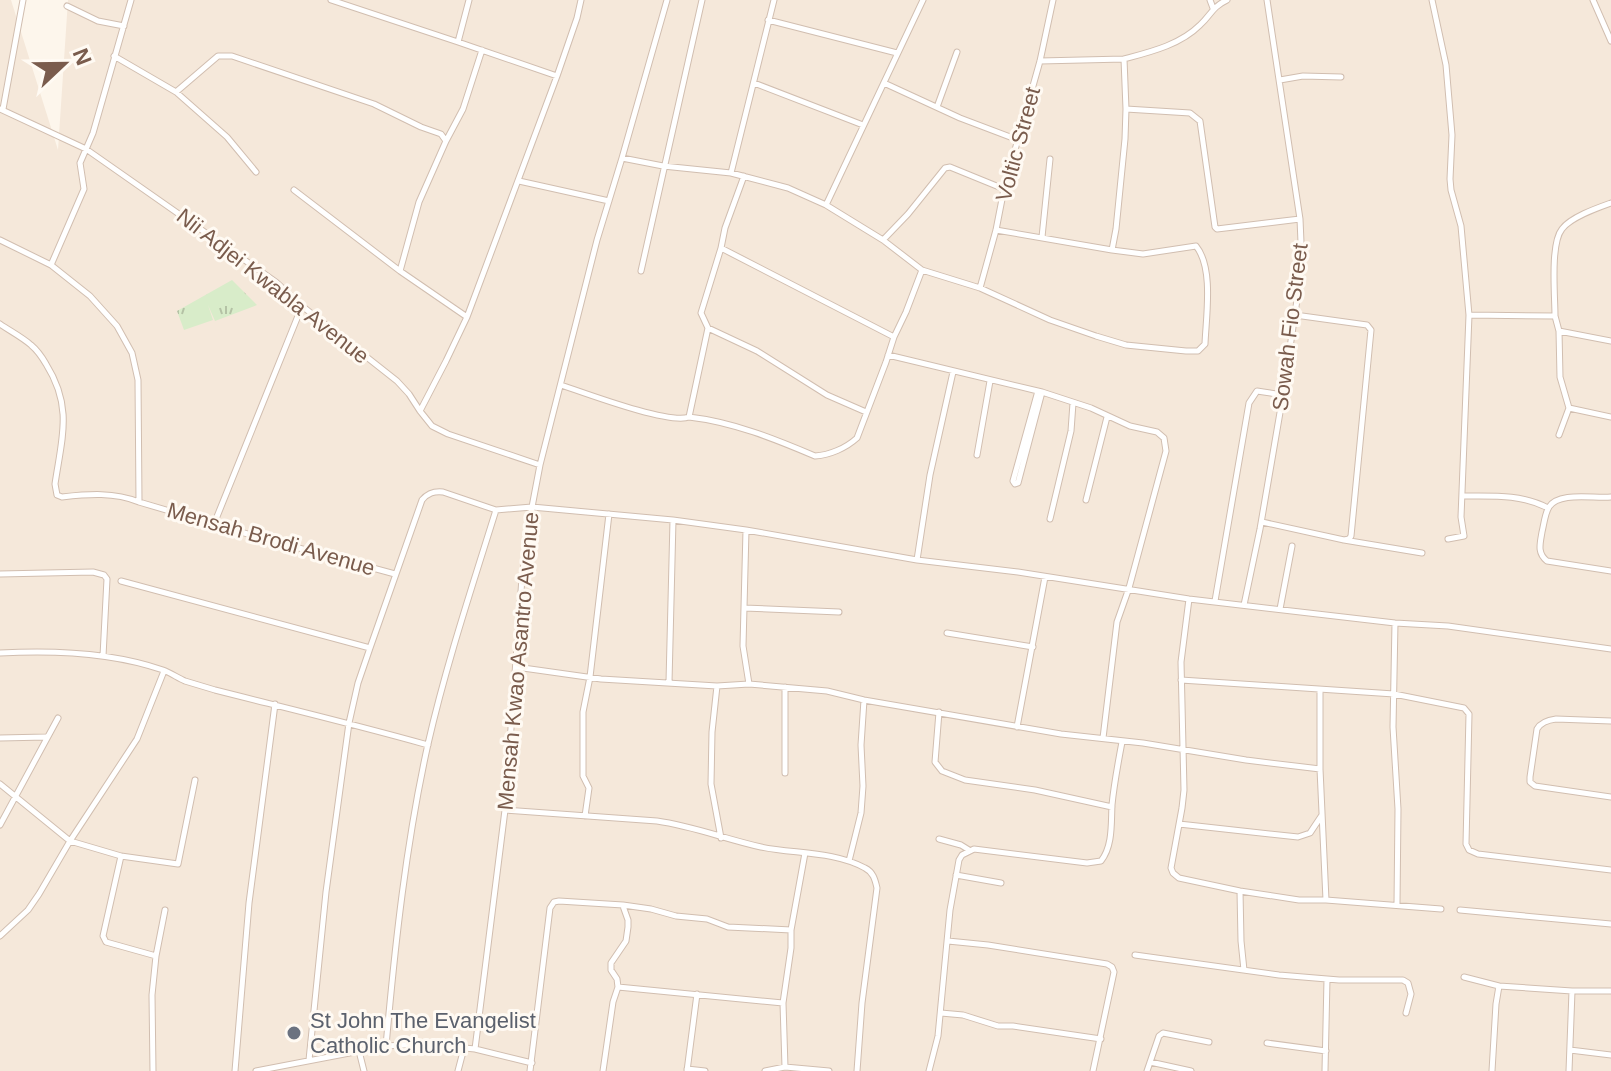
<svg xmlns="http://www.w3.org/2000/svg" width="1611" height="1071" viewBox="0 0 1611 1071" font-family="Arial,sans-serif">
<defs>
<pattern id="grass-tufts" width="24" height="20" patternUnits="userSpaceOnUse" patternTransform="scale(2)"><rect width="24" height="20" fill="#d8ecc9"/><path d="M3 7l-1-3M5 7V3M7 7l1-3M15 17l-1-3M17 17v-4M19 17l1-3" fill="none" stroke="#b4c2a5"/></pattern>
</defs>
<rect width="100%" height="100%" fill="#fdf6ec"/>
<path fill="#f5e8da" d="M0 0H11L58 150 68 0H1611V1071H0Z"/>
<path fill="url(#grass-tufts)" d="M232 280 257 305 215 321 208 305 213 320 184 330 177 311Z"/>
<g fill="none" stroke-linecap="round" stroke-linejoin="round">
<defs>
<path id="street" d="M331 0 458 42 469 0
M1210 0 1213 8
M1432 0 1446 65 1452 135 1450 179 1451 190 1461 226 1469 315 1461 517 1464 536 1448 539
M1593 0 1611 41
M67 6 98 21 124 26
M768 20 897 53
M458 42 557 76
M114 56 176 92 218 56H232L374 104 421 127 441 134 446 141 419 202 400 271
M1124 59C1150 52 1180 45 1200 25 1211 15 1212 7 1227 0
M1280 80 1303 76 1341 77
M754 83 863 125
M884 83 960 118 1018 140
M176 92 227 137 256 172
M937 107 957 52
M0 109 86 149 276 282 302 306 397 381 409 394 420 411 432 426 448 434 540 465
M3 109 23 0
M1126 109 1190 113 1200 121 1215 227 1217 229 1300 219
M446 141 463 109 482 50
M622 158 663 166 731 173 788 188 826 205 883 240 922 270 980 288 1050 320 1096 336 1126 345 1186 351H1198L1205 344C1206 317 1214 268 1196 246L1143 254 1112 250
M731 173 774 0
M744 176 725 228 721 248 894 337
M519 181 609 201
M294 190 400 271 467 317 446 361 420 411
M826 205 923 0
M996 230 1112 250 1116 229 1125 139 1126 109 1124 59 1040 61
M1042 237 1050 159
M0 240 51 265 90 296 117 326 132 353 138 380 139 502 251 535 395 574
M883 240 908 214 945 168 950 167 1004 189
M51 265 84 189 80 163 93 133 131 0
M641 271 702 0
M980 288 996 230 1004 189 1040 61 1053 0
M1295 315 1367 325 1371 330 1351 536 1349 539 1344 540
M1469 315 1555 316 1559 331 1611 341
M1555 316C1555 296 1550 244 1562 229 1571 217 1597 208 1611 203
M467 317 557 76 577 18 581 0
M0 324C10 331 22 337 31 345 37 350 42 357 46 364 73 407 62 437 55 484L57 495 62 497C89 494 114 492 139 502
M708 328 757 351 827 395 866 412
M888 355 1042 392 1091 408 1130 426 1157 432 1164 438 1166 451 1129 588 1117 622 1103 738
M561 385C585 393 670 425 689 417L708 328 701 313 721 248
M1038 391 1013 481 1015 484 1018 483 1042 392
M1569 408 1611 417
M689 417C733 422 775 439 815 456 830 455 846 448 857 438L886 362 894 337 906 312 922 270
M1559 435 1569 408 1560 377 1559 331
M977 455 990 381
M1463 496C1493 496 1521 494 1548 508
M1611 497C1595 499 1559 491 1549 507 1545 513 1544 524 1542 532 1540 544 1537 553 1547 561L1611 571
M1086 500 1107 417
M1050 519 1071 431 1073 403
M1262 522 1344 540 1422 553
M214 524 302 306
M746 530 743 646 749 684
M917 560 930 475 953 372
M0 574 93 572 104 575 107 579 103 656
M121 581 370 648
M1189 599 1181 662 1184 790 1182 808 1171 868 1173 873 1179 878 1240 891 1299 900H1326L1441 909
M1215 601 1249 403 1257 391 1283 395
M1244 605 1260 529 1283 395 1302 266 1300 219 1267 0
M744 608 839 612
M1280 609 1292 546
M1395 623 1393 727 1398 809 1397 904
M947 633 1033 647
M0 653C54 650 111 652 163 670 171 673 178 678 185 681 195 684 205 687 215 690 286 708 357 725 428 745
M516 667 601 679 717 686 749 684 827 691 864 700 1061 734 1143 743 1246 760 1320 769V690
M1181 680 1394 694 1464 708 1469 714 1466 844 1469 850 1478 854 1611 870
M669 682 673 520
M717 686 712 732 711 784 721 838
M939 712 935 762 942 771 965 780 1035 790 1112 807
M1611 721 1556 719C1548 720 1541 722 1537 729L1530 777V782L1535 786 1611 797
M1017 727 1045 577
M0 738 46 737
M1320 769 1326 900
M785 773V687
M0 784 70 841 121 856 103 936 106 942 156 956
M505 810 657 821C693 826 725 839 761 847 794 854 834 851 865 868 873 872 875 879 877 888L862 1003 857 1071
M585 816 589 788 583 776V712L590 677 609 514
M1179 824 1298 837 1310 833 1322 815
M0 825 58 718
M939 839 961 845 969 850
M121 856 178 864 195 780
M849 861 861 813 863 786 861 745 864 700
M956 875 1001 883
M1240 891 1241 941 1244 970
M1460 910 1611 924
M0 936 28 910 39 894 70 841 137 739 164 671
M948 941 988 945 1107 964 1112 967 1114 972 1093 1071
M1135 955 1279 975 1339 980H1403L1408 983 1411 994 1406 1013
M1464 977 1499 986
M618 987 783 1003
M941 1013 963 1015 998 1026H1013L1101 1039
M1267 1043 1326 1051
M386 1046C395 945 406 843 428 744 446 665 472 587 496 510
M475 1049 505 810 522 578 532 507 540 465 597 240 622 158 667 0
M1570 1050 1611 1055
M359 1051 364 1071
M309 1060 326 892 349 723 358 683 370 648 422 500C428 493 434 491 443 492L496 510 532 507 673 520 746 530 917 560 1018 572 1189 599 1395 623 1448 626 1611 649
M1150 1062 1191 1071
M785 1067 783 1003 791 948V930L805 853
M687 1069 705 1071
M153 1071 152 995 156 956 165 910
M235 1071 249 903 275 704
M256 1071 386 1046 423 1044 475 1049 532 1063
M458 1071 464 1048
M530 1071 550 908 554 902 559 901 623 905 651 909 676 916 707 919 728 927 791 930
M603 1071 613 1002 618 987 617 979 611 970V963L626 941 628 927V920L623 906
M687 1071 697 994
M765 1071 785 1067 829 1071
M929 1071 938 1036 950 910 959 860 962 855 974 849 1087 863 1101 861C1113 846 1111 823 1112 805 1114 784 1118 763 1122 742
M1147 1071 1159 1036 1163 1033 1209 1042
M1325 1071 1327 979
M1492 1071 1496 1004 1499 986 1572 991H1611
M1569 1071 1572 991"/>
</defs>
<use href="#street" stroke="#d1beb0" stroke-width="7"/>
<use href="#street" stroke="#fff" stroke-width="5"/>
</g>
<circle fill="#6b7280" stroke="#fffaf3" stroke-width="3" cx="294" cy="1033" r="8"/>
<g text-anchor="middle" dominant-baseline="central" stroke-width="6" stroke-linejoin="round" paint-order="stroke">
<g font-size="22" fill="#7a5c4d" stroke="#fffaf3">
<text transform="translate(1018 144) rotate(-75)">Voltic Street</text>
<text transform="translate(273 286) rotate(38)">Nii Adjei Kwabla Avenue</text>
<text transform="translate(1290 327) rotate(-83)">Sowah Fio Street</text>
<text transform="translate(271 539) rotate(16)">Mensah Brodi Avenue</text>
<text transform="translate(518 661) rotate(-85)">Mensah Kwao Asantro Avenue</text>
</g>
<g font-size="22" fill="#5b616d" stroke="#fffaf3" text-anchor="start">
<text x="310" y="1020">St John The Evangelist<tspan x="310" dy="25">Catholic Church</tspan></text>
</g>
</g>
<g transform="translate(64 64) rotate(68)" stroke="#fffaf3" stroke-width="6" paint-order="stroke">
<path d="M0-6L14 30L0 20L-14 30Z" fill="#7a5c4d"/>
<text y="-12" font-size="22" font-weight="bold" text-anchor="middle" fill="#7a5c4d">N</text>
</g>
</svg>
